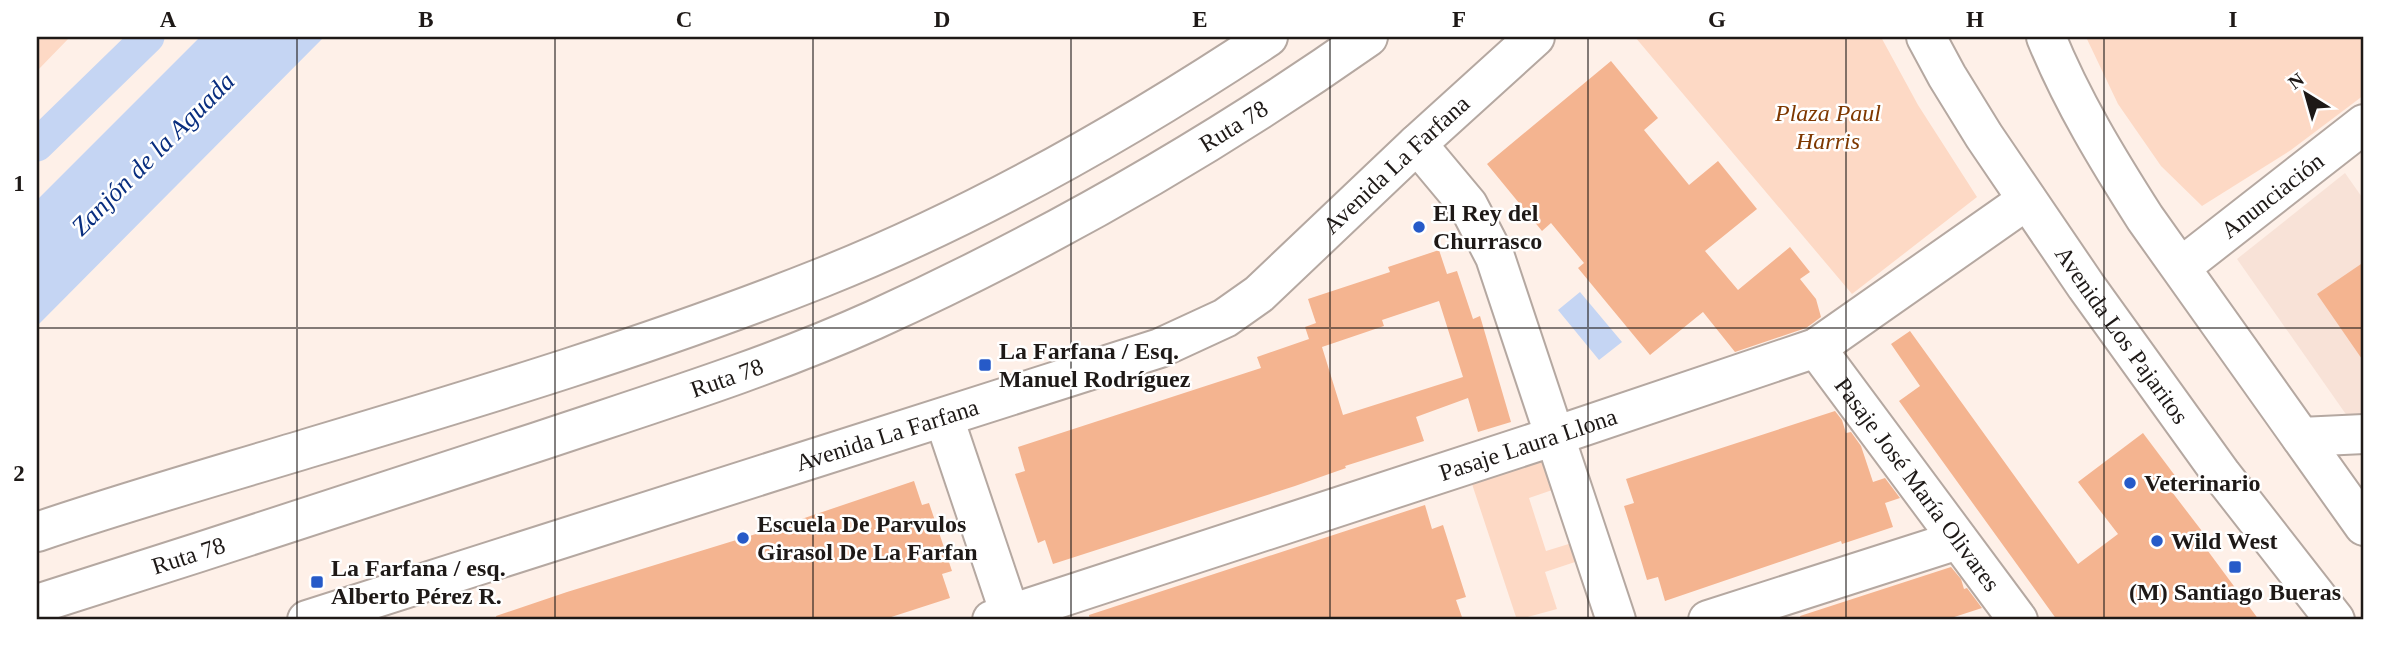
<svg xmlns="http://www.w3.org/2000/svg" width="2401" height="657" viewBox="0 0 2401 657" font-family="Georgia,serif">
<rect width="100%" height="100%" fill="#fef0e8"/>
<path fill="#f8e2d7" d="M2345 173 2364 200V440L2237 259Z"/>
<path fill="#fdd9c5" d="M37 37H70L37 71Z
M1635 37H1881L1918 105 1977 197 1852 294Z
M2086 37H2364V95L2291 150 2202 206 2161 166 2118 104Z
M1552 451 1564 486 1529 498 1546 551 1572 543 1578 561 1545 572 1557 609 1517 620 1470 478Z"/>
<path fill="#c5d5f3" d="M200 37H324L37 326V200Z
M1580 292 1622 342 1599 360 1558 310Z"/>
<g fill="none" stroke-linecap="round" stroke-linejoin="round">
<path stroke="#c5d5f3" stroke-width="33" d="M37 145 148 37"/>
</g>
<path fill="#f4b490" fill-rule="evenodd" d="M1611 61 1658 118 1644 130 1689 185 1718 161 1757 209 1705 251 1738 290 1790 247 1810 272 1800 279 1816 299 1821 317 1813 323 1806 328 1735 352 1703 312 1650 355 1578 268 1584 263 1551 223 1542 231 1487 164Z
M1439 250 1447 274 1457 271 1473 319 1480 316 1511 422 1478 432 1468 398 1416 417 1424 441 1345 466 1346 468 1295 486 1053 564 1045 540 1038 543 1015 474 1025 471 1018 447 1261 368 1257 357 1309 339 1305 327 1316 323 1308 299 1390 272 1388 267ZM1439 301 1463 377 1343 415 1322 347 1384 326 1382 320Z
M2364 262V362L2317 294Z
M1910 331 2078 564 2118 534 2078 482 2143 433 2182 485 2172 492 2208 539 2202 543 2259 620H2057L1899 401 1920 386 1891 344Z
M1835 411 1842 420 1846 433 1851 432 1861 446 1873 482 1885 478 1900 498 1885 503 1893 527 1842 544 1841 541 1665 601 1658 577 1647 580 1640 557 1624 506 1634 503 1626 479Z
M914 481 922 505 929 503 952 571 942 574 950 598 882 620H497L496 616 567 592 766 531Z
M1425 505 1432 529 1443 525 1466 597 1456 600 1463 620H1090L1089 615Z
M1951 567 1961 579 1964 589 1967 588 1982 608 1945 620H1801L1800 616Z"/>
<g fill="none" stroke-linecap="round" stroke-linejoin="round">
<defs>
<g id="minor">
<path d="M1417 144 1468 205 1495 257 1616 620"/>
<path id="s1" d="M2181 267 2364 124"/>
<path id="s2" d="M1816 348 2018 620"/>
<path d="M944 418 1012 620"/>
<path d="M2301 437 2364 434"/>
<path id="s3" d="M307 620 1160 348 1225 318 1259 294 1417 144 1535 37"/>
<path id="s4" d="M992 620 1555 436 1816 348 2027 200"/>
<path d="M1708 620 1958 540"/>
</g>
<g id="major">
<path id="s5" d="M1926 37 1947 76 1984 136 2086 286 2222 475 2335 620"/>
<path d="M2046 37C2072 101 2108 160 2145 218L2364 526"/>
</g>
<g id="highway">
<path d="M37 532C128 501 220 475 312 447 483 396 655 344 821 278 977 216 1128 130 1268 37"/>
<path id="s6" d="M37 604C204 551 371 497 537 442 650 404 765 369 874 320 1047 241 1213 146 1368 37"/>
</g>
</defs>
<use href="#minor" stroke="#b5a8a1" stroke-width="42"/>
<use href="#major" stroke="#b5a8a1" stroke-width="42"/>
<use href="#highway" stroke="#b5a8a1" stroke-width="42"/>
<use href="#minor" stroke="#fff" stroke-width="38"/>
<use href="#major" stroke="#fff" stroke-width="38"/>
<use href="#highway" stroke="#fff" stroke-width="38"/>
</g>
<path fill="none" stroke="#1e1917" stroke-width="2" stroke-opacity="0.55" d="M297 37V620M555 37V620M813 37V620M1071 37V620M1330 37V620M1588 37V620M1846 37V620M2104 37V620M37 328H2364"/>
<g fill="#265ac8" stroke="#fff" stroke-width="2.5">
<circle cx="1419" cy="227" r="7"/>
<rect x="978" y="358" width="14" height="14" rx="3.5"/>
<circle cx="2130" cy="483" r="7"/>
<circle cx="743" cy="538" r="7"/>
<circle cx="2157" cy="541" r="7"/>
<rect x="2228" y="560" width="14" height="14" rx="3.5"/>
<rect x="310" y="575" width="14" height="14" rx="3.5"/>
</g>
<g text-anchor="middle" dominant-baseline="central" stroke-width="5" stroke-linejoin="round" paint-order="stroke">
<g font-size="24" font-style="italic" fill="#7e3800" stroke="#fff">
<text x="1828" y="113">Plaza Paul<tspan x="1828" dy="28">Harris</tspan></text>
</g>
<g font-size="24" fill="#1e1917" stroke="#fff">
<text stroke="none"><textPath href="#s6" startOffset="1293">Ruta 78</textPath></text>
<text stroke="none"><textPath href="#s3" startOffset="1197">Avenida La Farfana</textPath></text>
<text stroke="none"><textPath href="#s1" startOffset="116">Anunciación</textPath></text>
<text stroke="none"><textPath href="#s5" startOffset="357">Avenida Los Pajaritos</textPath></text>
<text stroke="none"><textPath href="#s6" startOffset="726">Ruta 78</textPath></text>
<text stroke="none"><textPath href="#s3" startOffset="609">Avenida La Farfana</textPath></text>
<text stroke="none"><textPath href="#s4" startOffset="564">Pasaje Laura Llona</textPath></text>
<text stroke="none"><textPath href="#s2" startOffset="170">Pasaje José María Olivares</textPath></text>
<text stroke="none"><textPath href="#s6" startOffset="159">Ruta 78</textPath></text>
</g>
<g font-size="24" font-weight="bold" fill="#1e1917" stroke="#fff" text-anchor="start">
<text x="1433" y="213">El Rey del<tspan x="1433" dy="28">Churrasco</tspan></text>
<text x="999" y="351">La Farfana / Esq.<tspan x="999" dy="28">Manuel Rodríguez</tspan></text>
<text x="2144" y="483">Veterinario</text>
<text x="757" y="524">Escuela De Parvulos<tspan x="757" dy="28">Girasol De La Farfan</tspan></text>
<text x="2171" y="541">Wild West</text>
<text x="331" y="568">La Farfana / esq.<tspan x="331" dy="28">Alberto Pérez R.</tspan></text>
<text x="2235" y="592" text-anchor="middle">(M) Santiago Bueras</text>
</g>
<g font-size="26" font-style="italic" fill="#092e7f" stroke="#fff">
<text transform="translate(153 154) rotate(-45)">Zanjón de la Aguada</text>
</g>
</g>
<rect width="2401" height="657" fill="none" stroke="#ffffff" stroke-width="77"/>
<g transform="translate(2306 94) rotate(323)" stroke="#ffffff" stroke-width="5" paint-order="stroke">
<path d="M0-5L12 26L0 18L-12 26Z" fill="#1e1917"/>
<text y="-10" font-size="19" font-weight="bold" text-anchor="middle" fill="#1e1917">N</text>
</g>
<rect x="38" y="38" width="2324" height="580" fill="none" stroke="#1e1917" stroke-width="2.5"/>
<g font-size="23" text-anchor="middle" font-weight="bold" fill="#1e1917">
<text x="168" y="27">A</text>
<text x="426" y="27">B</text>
<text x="684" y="27">C</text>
<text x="942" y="27">D</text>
<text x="1200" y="27">E</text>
<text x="1459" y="27">F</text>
<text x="1717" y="27">G</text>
<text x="1975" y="27">H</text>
<text x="2233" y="27">I</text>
<text x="19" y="191">1</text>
<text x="19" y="481">2</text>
</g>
</svg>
